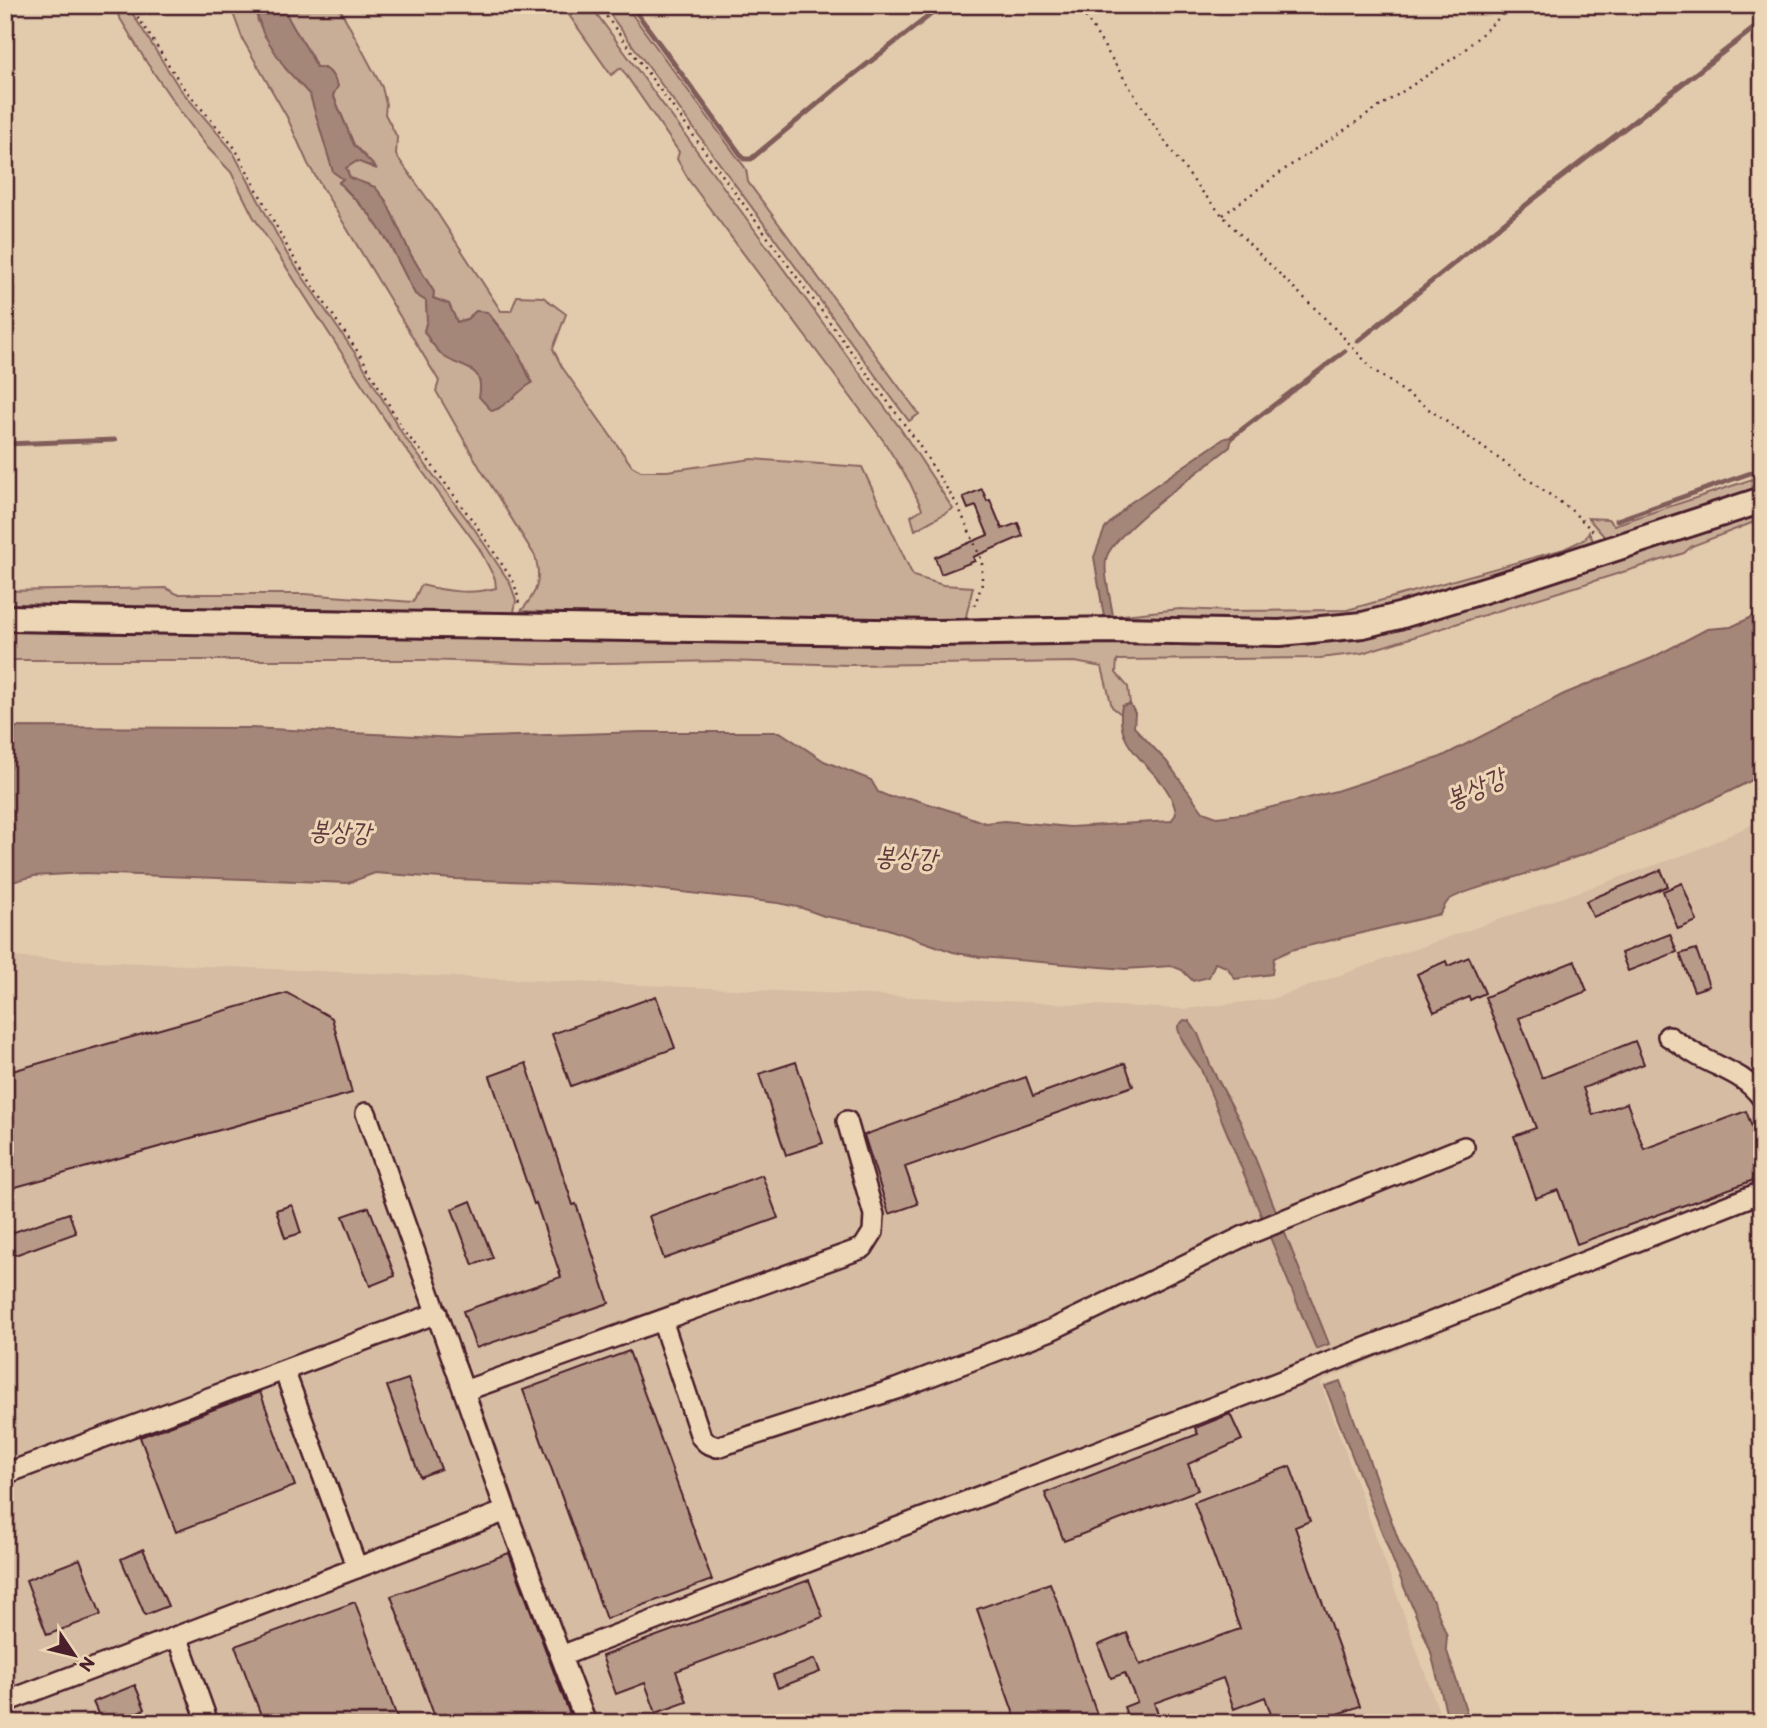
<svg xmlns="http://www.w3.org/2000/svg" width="1767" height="1728" viewBox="0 0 1767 1728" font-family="Itim,'Poor Story',sans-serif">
<rect width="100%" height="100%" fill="#e2cbad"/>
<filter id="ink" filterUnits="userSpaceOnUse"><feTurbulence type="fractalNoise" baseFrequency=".0143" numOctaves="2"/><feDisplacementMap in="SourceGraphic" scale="14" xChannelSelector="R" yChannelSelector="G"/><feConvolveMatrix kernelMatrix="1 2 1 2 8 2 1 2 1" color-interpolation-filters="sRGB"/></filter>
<g filter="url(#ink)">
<path fill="#d5bca2" d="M1762 820V1202L1323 1380 1321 1384 1443 1723H5V957L1184 1009 1272 999 1695 851Z"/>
<path fill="#c9ae97" stroke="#8a6661" stroke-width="2" d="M112 5H127L180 89 232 150 287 254 361 362 403 435 475 530 510 583 516 600 513 619 5 613V591L166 588 177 594H304L413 602 421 585C446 591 470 595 496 588L495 579 479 548 391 429 253 216 231 172 208 148 180 111 147 63Z
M230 5H252L255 8 258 22 285 68 310 95 333 171 343 179 339 183 370 215 389 243 415 294 426 301 427 320 424 331 431 343 455 362 467 366 477 374 481 387 498 409 518 390 532 383C522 355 506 334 487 312L476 311 467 319 457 322 449 304 433 298 434 292 411 255 386 201 375 187 350 178 346 168 357 161 375 168 354 145 333 94 338 86C332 74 330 67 316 67 308 45 290 29 283 5H338L382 87 386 104 385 114 397 137 396 155 434 208 501 311H511L517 296 543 297 566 314 553 349 562 367 632 466 641 471H667L752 459 862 467 913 576 943 585 973 587 964 625 733 622 521 611C537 593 542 580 535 556L480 468 436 391 439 381 308 164 287 117 243 40Z
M562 5H590L900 428 953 509 915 530 911 516 922 509 910 483 883 440 690 182 677 159 679 152 621 68 611 75Z
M603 5H625L746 169 748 182 919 414 909 421Z
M1762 476V492L1610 543 1588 518 1608 519 1614 525Z
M1762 508V519L1692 546 1684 553 1362 653 1320 658 1117 660 1116 673 1128 687 1130 704 1122 706 1121 714 1112 707 1102 667 1075 662 850 665 726 661 546 664 422 660H5V626L1115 643 1280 640Z
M1589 532 1595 545 1352 621 984 627 981 618 1104 617 1180 609 1229 611 1347 610 1564 549 1585 539Z"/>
<path fill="#a58779" stroke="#815d5a" stroke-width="2" d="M252 5H283C290 29 308 44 316 67 330 68 332 74 338 86L333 95 354 145 377 169 357 161 346 168 350 178 375 187 386 201 411 255 434 292 433 298 449 304 457 322 467 319 476 311 487 312 516 349 532 383C518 391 506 407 492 411L479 397C485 366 466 370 446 358 437 352 430 341 424 331L427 320 426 301 415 294 389 243 370 215 339 182 343 179 333 172 310 95 285 68 263 33 255 8Z
M1232 437 1230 447C1205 467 1117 530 1107 556 1102 569 1111 600 1113 616L1104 617 1094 557 1105 528 1130 503 1225 438Z
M1762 612V775C1681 817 1597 853 1509 879 1496 883 1459 892 1449 900 1445 903 1443 910 1440 914L1291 950 1274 958 1272 974 1235 979 1227 967 1215 963 1209 977 1193 981 1182 970 1172 966 1125 969 980 957 953 952 885 928 824 916 802 908 778 903 620 885 454 879 375 873 348 883 85 873 34 876 5 884V727L250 728 457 738 642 732H780L824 761 871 780 878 792 890 797 910 798 958 813 985 823 1004 821 1070 827 1171 821 1176 814C1170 769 1112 757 1122 706L1130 704 1135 713 1134 727 1167 762 1203 812 1217 817 1248 813 1336 791 1441 757 1564 694 1652 658 1707 629 1731 627Z
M1184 1020 1189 1021 1198 1034 1211 1067 1241 1123 1329 1344 1316 1349 1200 1067C1193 1058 1177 1035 1178 1026Z
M1340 1381 1400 1544 1434 1603 1447 1636 1446 1648 1470 1723H1449L1430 1649 1394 1563 1325 1386Z"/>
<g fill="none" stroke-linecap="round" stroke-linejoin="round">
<path stroke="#815d5a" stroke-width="5" d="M631 5 744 159H751L839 86 943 5
M1358 341 1531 201 1762 22
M1232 437 1345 351
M5 444 115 440
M1617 520 1762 469"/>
</g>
<path fill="#b89a88" stroke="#4a1f2b" stroke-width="2" d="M982 489 987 501 990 500 1002 529 1018 523 1023 536 973 557 975 561 941 574 935 557 988 535 976 506 968 509 963 497Z
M1661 870 1668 886 1593 917 1586 901Z
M1682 883 1697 921 1678 929 1663 891Z
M1670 934 1677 952 1628 971 1621 953Z
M1696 949 1709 986 1694 991 1680 954Z
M1469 957 1485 993 1470 1000 1469 997 1434 1012 1417 974 1446 961 1448 966Z
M1575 961 1587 991 1519 1018 1542 1078 1635 1041 1644 1064 1583 1088 1593 1115 1627 1103 1644 1149 1746 1111 1762 1154V1177L1577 1244 1558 1190 1536 1198 1514 1136 1536 1128 1485 997Z
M287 993 332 1018 352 1093 5 1190V1073Z
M656 996 675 1048 571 1086 552 1034Z
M796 1062 823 1143 786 1155 759 1074Z
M526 1063 573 1205 576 1204 609 1303 476 1348 463 1311 561 1277 536 1203 534 1204 490 1076Z
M1125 1063 1133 1086 905 1167 918 1204 889 1214 864 1135 1026 1077 1033 1096Z
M762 1175 778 1218 664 1259 649 1216Z
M471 1201 493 1258 473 1265 452 1209Z
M292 1205 301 1233 285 1238 276 1210Z
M369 1207 395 1276 370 1286 343 1216Z
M69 1213 76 1233 15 1255 8 1234Z
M629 1351 712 1580 606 1619 523 1390Z
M408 1379 441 1469 420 1477 387 1386Z
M260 1392 295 1486 176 1532 140 1437Z
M1230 1414 1242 1440 1188 1464 1198 1490 1064 1541 1045 1493 1198 1434 1195 1428Z
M1290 1466 1310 1521 1295 1527 1360 1706 1314 1723H1274L1265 1697 1234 1709 1223 1678 1154 1703 1162 1723H1130L1124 1707 1137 1702 1125 1673 1111 1678 1098 1645 1127 1633 1140 1665 1240 1629 1194 1502Z
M143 1549 168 1606 145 1615 121 1559Z
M509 1553 573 1723H437L391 1596Z
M80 1559 101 1615 47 1635 26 1580Z
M809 1580 823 1617 676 1671 687 1702 656 1713 645 1683 616 1694 602 1656Z
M1050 1583 1057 1601 1100 1723H1017L977 1609Z
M355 1602 399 1723H264L235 1646Z
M815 1659 820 1672 778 1688 773 1675Z
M135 1685 145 1709 112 1723H102L93 1702Z"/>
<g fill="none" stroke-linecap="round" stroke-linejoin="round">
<defs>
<path id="minor" d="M1668 1036C1677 1042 1687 1049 1697 1055 1721 1069 1745 1074 1762 1098
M366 1113 506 1511 586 1723
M662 1320 701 1437 707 1443 717 1447 896 1389 1051 1330 1244 1236 1464 1147
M284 1370 357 1568
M464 1391 863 1248 873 1232 874 1215 847 1121
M5 1474 437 1313
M177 1636 208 1723
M561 1656 1274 1384 1762 1192
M5 1702 506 1511"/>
<path id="major" d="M5 618 937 633 1117 630 1280 633 1363 625 1399 616 1527 577 1762 500"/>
</defs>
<use href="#minor" stroke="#4a1f2b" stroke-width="24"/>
<use href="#major" stroke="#4a1f2b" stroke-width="30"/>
<path stroke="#4a1f2b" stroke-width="2.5" stroke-dasharray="2 5" stroke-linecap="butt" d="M130 5 183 87 235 148 290 252 364 361 405 433 423 453 478 528 513 581 517 592 519 604
M598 5 915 439 958 506 982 561V584L973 610
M1078 5C1124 76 1166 153 1223 216 1271 269 1326 315 1372 369L1570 509 1594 532
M1223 215 1288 167 1461 53 1513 5"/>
<use href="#minor" stroke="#ecd6b5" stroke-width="19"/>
<use href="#major" stroke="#ecd6b5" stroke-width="24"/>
</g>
</g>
<g text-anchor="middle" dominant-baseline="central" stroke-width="6" stroke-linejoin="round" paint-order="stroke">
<g font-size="26" font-style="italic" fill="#61393e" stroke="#ecd6b5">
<text transform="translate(1475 788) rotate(-24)">봉상강</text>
<text transform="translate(340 831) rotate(3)">봉상강</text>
<text transform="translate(906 857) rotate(3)">봉상강</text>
</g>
</g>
<rect width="1767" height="1728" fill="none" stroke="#ecd6b5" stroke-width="28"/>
<rect x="14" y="14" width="1739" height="1700" fill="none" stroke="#4a1f2b" stroke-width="2.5" filter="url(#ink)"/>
<g transform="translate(74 1655) rotate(125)" stroke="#ecd6b5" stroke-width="5" paint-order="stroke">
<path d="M0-5L12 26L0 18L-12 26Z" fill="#4a1f2b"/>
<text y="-10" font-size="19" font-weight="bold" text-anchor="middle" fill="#4a1f2b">N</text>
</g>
</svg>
